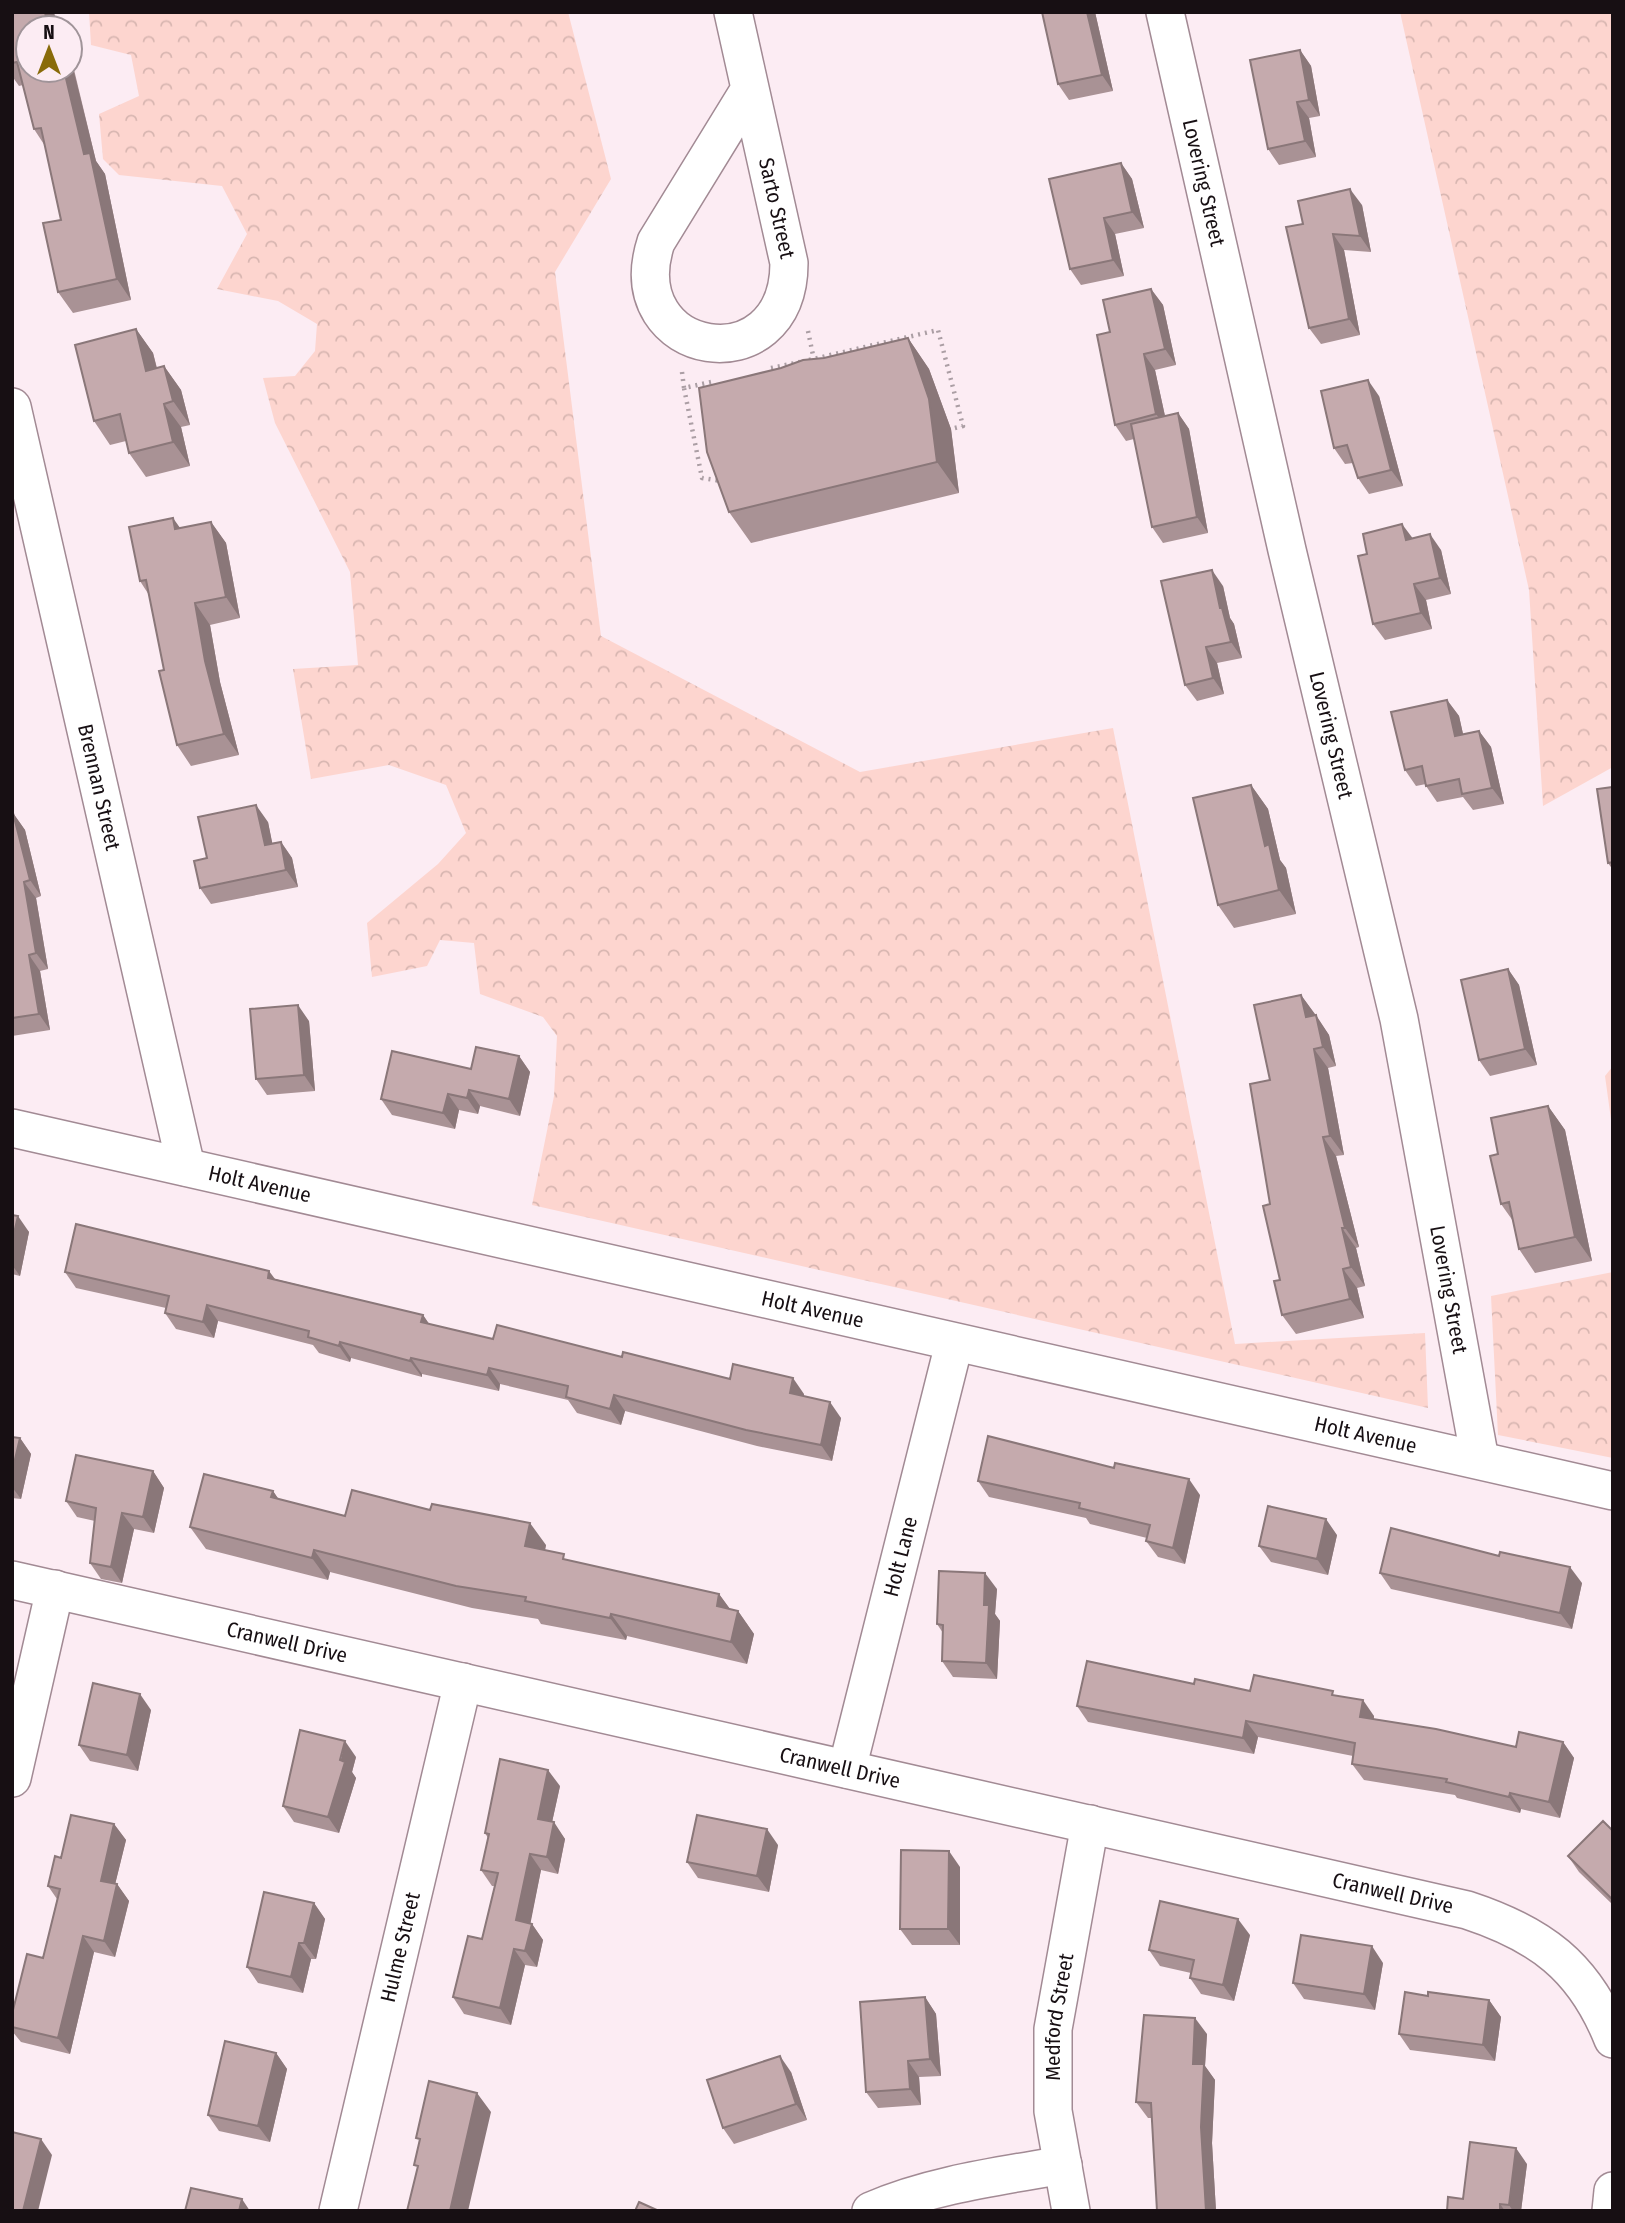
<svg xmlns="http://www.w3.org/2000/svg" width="1625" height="2223" viewBox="0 0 1625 2223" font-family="'Fira Sans Condensed',sans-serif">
<defs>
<pattern id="forest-crowns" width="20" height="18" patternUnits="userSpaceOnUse" patternTransform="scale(1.75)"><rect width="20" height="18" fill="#fdd5cf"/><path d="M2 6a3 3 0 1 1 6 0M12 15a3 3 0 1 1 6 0" fill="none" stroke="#d8b6b1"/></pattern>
</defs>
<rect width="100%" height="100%" fill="#fcecf3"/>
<path fill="url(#forest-crowns)" d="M89 12H568L611 179 555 272 601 636 860 772 1113 728 1235 1344 1425 1333 1428 1408 532 1205 554 1096 557 1036 543 1017 480 994 474 943 440 940 427 966 372 977 367 923 438 864 466 833 446 785 389 765 311 779 293 669 358 665 350 572 275 423 263 378 295 376 315 351 317 324 278 301 217 289 247 234 222 186 119 175 103 159 99 114 139 96 131 55 91 45Z
M1400 12H1613V767L1543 806 1529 590Z
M1613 1066V1134L1605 1076Z
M1613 1272V1458L1498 1435 1491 1296Z"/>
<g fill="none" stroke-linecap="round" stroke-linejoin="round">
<defs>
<g id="minor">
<path id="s1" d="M733 12 789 263C789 386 618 359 656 242L750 89"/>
<path id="s2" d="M1165 12 1287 550 1399 1019 1480 1460"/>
<path id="s3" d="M12 407 186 1167"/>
<path id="s4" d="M12 1128 1613 1491"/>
<path id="s5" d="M12 1580 1467 1910C1540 1934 1584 1966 1613 2039"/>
<path id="s6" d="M847 1769 954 1344"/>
<path d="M12 1778 55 1589"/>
<path id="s7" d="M338 2211 463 1682"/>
<path d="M871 2211C930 2185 1000 2176 1063 2165"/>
<path id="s8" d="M1071 2211 1053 2111V2029L1090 1824"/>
<path d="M1611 2211 1613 2191"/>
</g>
</defs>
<use href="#minor" stroke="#a28a94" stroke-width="40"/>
<path stroke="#ab9ea4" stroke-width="4.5" stroke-dasharray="2 5" stroke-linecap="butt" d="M808 331 814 360
M809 360 938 330 963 426 951 429
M771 368 800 362
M682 372 684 388
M711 382 684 388 702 478 721 481"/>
<use href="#minor" stroke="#fff" stroke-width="37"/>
</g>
<path fill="#a99295" d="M12 12 28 28 71 57 96 161 105 174 131 300 73 313 58 292 61 220 45 146 34 129 23 85 19 86 12 76Z
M1042 12H1095L1113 91 1069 100 1058 84Z
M1300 50 1311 66 1320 116 1309 118 1316 157 1279 165 1268 149Z
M1121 163 1132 179 1144 228 1115 234 1124 276 1081 285 1070 269Z
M1362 205 1371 252 1344 250 1360 335 1321 344 1309 328 1303 224Z
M1151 289 1163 305 1176 365 1155 370 1165 416 1178 413 1189 429 1208 533 1163 543 1152 527 1134 439 1126 441 1115 425 1110 332Z
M136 329 153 353 157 368 164 366 181 390 190 425 181 427 190 466 146 477 129 453 126 441 110 445 94 421Z
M908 338 929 369 951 429 959 493 751 543 729 512 824 358Z
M1379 396 1403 486 1369 494 1358 478 1353 463 1345 464 1334 448Z
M211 522 226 543 240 618 210 625 220 682 239 755 191 766 177 745 164 670 149 595 140 581 180 528Z
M1412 538 1441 550 1451 594 1426 600 1432 629 1385 640 1373 624 1367 554Z
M1223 586 1230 618 1234 624 1242 658 1217 663 1224 694 1197 701 1185 685Z
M1447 700 1459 716 1463 734 1479 731 1491 747 1504 804 1473 810 1463 797 1437 802 1426 786V784L1416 786 1405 770Z
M1251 785 1268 809 1280 860 1286 868 1296 914 1234 928 1218 905Z
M1613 787V870L1608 863Z
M13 813 25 830 41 896 36 898 48 969 40 971 50 1030 12 1036V814Z
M268 822 272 843 281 842 292 858 298 887 211 904 200 888 207 858Z
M1508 969 1519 985 1537 1065 1490 1076 1479 1060Z
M1301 995 1329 1035 1336 1066 1328 1068 1344 1155 1336 1156 1359 1247 1356 1248 1365 1286 1357 1288 1364 1318 1296 1334 1282 1315 1280 1280 1270 1204Z
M309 1021 315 1091 267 1095 256 1079Z
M519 1056 530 1072 520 1116 480 1106 478 1114 459 1110 455 1129 392 1115 381 1099 471 1069Z
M1548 1106 1565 1130 1592 1261 1535 1273 1519 1249 1513 1221 1501 1204 1498 1154Z
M12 1215 29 1232 20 1276 12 1274Z
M65 1272 275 1279 423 1315 429 1324 493 1339 622 1357 804 1394V1396L841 1418 832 1461 757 1446 625 1411 621 1425 577 1413 568 1400 500 1384 499 1391 422 1374V1377L351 1358 350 1362 319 1353 313 1345 218 1321 214 1338 176 1329 165 1313 166 1308 76 1288Z
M12 1437 20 1438 31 1454 21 1499 12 1498Z
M153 1471 164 1488 154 1533 134 1529 122 1583 101 1579 90 1563 95 1521 77 1517 66 1501Z
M978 1481 1200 1495 1185 1564 1158 1557 1146 1541 1147 1538 1090 1524 1086 1518 989 1497Z
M273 1491 278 1499 345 1516 546 1545 545 1550 569 1561 719 1594 730 1609 738 1611 754 1634 747 1664 627 1636 626 1640 541 1624 538 1619 472 1608 330 1572 328 1580 206 1549 190 1527Z
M1337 1535 1328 1575 1271 1562 1259 1546Z
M1380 1573 1582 1583 1572 1629 1391 1589Z
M997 1589 995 1614 1000 1621 997 1679 953 1677 942 1661 943 1633 937 1624Z
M1194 1684 1250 1691 1336 1696 1374 1716V1719L1516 1747 1563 1742 1574 1758 1560 1818 1521 1809 1520 1813 1457 1798 1455 1795 1364 1780 1352 1764 1353 1756 1258 1737 1254 1754 1088 1722 1077 1706Z
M151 1710 138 1771 90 1761 79 1745Z
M356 1757 352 1772 356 1778 339 1833 294 1822 283 1806Z
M560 1786 552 1822 565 1839 558 1874 541 1870 530 1923 532 1924 543 1940 537 1967 525 1965 511 2025 464 2014 453 1997 482 1939 495 1886H492L481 1870 488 1838 485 1833Z
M114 1824 126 1840 115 1884H117L129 1901 115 1957 94 1952 70 2054 21 2042 12 2031V2014L43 1958 57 1899 48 1886 61 1858Z
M1613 1831V1905L1579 1872 1568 1856Z
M778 1845 769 1892 698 1878 687 1862Z
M960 1867V1945H912L900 1929Z
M314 1903 325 1919 316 1959H311L303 1993 258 1983 247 1967Z
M1250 1935 1234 2001 1201 1994 1190 1978 1191 1973 1160 1966 1149 1950Z
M1383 1963 1375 2010 1304 1999 1293 1983Z
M1428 1996 1489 2000 1501 2017 1495 2061 1410 2050 1399 2034Z
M925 1997 936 2014 941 2076 919 2077 921 2105 878 2108 866 2092Z
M1207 2034 1205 2066 1215 2080 1212 2143 1216 2211H1157L1152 2118H1148L1136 2102Z
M276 2053 287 2069 270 2142 219 2131 208 2115Z
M791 2072 807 2120 734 2144 723 2128Z
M1527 2164 1521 2211H1447L1463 2199Z"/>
<path fill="#8a7779" d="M45 12H54L58 28H48Z
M1087 12H1095L1113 91 1102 75Z
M1300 50 1311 66 1320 116 1309 100Z
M70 56 96 161 105 174 131 300 117 279 84 154 64 70H70Z
M1297 102 1309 118 1316 157 1305 141Z
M1121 163 1132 179 1144 228 1132 212Z
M1350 189 1362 205 1371 252 1360 236Z
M1104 218 1115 234 1124 276 1113 260Z
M1333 234 1344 250 1360 335 1349 319Z
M1151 289 1163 305 1176 365 1165 349Z
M136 329 153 353 163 394 146 371Z
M908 338 929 369 951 429 959 493 937 462Z
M1144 354 1155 370 1168 430 1156 414Z
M164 366 181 390 190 425 173 401Z
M1368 380 1379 396 1403 486 1391 470Z
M164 404 181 427 190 466 173 442Z
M1178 413 1189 429 1208 533 1197 517Z
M173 518 188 539 175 529Z
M211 522 226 543 240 618 226 597Z
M1402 524 1414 540H1406Z
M1430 534 1441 550 1451 594 1440 578Z
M1212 570 1223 586 1230 618 1234 624 1242 658 1231 642 1220 608Z
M1414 584 1426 600 1432 629 1421 613Z
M195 603 210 625 220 682 239 755 224 734 205 661Z
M1206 647 1217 663 1224 694 1213 678Z
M1447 700 1459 716 1467 752 1455 736Z
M1479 731 1491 747 1504 804 1492 788Z
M1251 785 1268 809 1280 860 1286 868 1296 914 1279 890 1265 846Z
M256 805 268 822 276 861 265 845Z
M13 813 25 830 41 896 30 880Z
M281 842 292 858 298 887 286 870Z
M24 882 36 898 48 969 36 953Z
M29 955 40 971 50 1030 39 1014Z
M1508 969 1519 985 1537 1065 1525 1049Z
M1301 995 1315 1014 1320 1036 1306 1017Z
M298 1005 309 1021 315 1091 304 1075Z
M1316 1015 1329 1035 1336 1066 1323 1047Z
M1314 1049 1328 1068 1344 1155 1330 1136Z
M519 1056 530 1072 520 1116 509 1099Z
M469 1090 480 1106 478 1114 467 1098Z
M448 1094 459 1110 455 1129 443 1113Z
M1548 1106 1565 1130 1592 1261 1575 1237Z
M1323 1137 1336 1156 1359 1247 1345 1228Z
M18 1216 29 1232 20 1276 12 1265V1242Z
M1342 1228 1356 1248 1365 1286 1351 1267Z
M1343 1269 1357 1288 1364 1318 1350 1299Z
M269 1271 281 1287 268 1278Z
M207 1305 218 1321 214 1338 203 1322Z
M423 1315 434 1331 421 1322Z
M340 1342 351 1358 350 1362 339 1346Z
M411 1358 422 1374V1377L410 1361Z
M489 1368 500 1384 499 1391 487 1375Z
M793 1378 804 1394 801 1409 790 1393Z
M614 1395 625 1411 621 1425 610 1409Z
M830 1402 841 1418 832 1461 821 1445Z
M20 1438 31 1454 21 1499 12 1487V1472Z
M153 1471 164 1488 154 1533 143 1517Z
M1189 1479 1200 1495 1185 1564 1173 1548Z
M273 1491 289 1514 271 1497Z
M122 1513 134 1529 122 1583 111 1567Z
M1326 1519 1337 1535 1328 1575 1317 1559Z
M530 1523 546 1545 541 1569 525 1546Z
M314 1550 330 1572 328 1580 312 1558Z
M1570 1567 1582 1583 1572 1629 1560 1613Z
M985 1573 997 1589 995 1614 1000 1621 997 1679 986 1663 984 1605Z
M719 1594 735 1616 717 1606Z
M738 1611 754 1634 747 1664 731 1642Z
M611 1614 627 1636 626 1640 610 1618Z
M140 1694 151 1710 138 1771 127 1755Z
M1363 1700 1374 1716 1372 1733 1360 1717Z
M1246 1721 1258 1737 1254 1754 1243 1738Z
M345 1741 356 1757 352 1772 356 1778 339 1833 328 1817Z
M1563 1742 1574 1758 1560 1818 1549 1802Z
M548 1770 560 1786 549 1836 538 1819Z
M1510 1793 1521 1809 1520 1813 1509 1797Z
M554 1822 565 1839 558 1874 547 1857Z
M114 1824 126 1840 112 1897 101 1881Z
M767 1829 778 1845 769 1892 757 1876Z
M949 1851 960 1867V1945L948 1929Z
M530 1854 541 1870 528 1936 516 1920Z
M117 1884 129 1901 115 1957 104 1941Z
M314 1903 325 1919 316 1959 304 1943Z
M1238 1919 1250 1935 1234 2001 1223 1985Z
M532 1924 543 1940 537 1967 525 1951Z
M83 1936 94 1952 70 2054 58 2038Z
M299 1943 311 1959 303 1993 291 1977Z
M1372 1946 1383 1963 1375 2010 1364 1994Z
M514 1949 525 1965 511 2025 500 2008Z
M925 1997 936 2014 941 2076 930 2059Z
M1489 2000 1501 2017 1495 2061 1483 2045Z
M1195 2018 1207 2034 1205 2066 1215 2080 1212 2143 1216 2211H1206L1193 2064Z
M276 2053 287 2069 270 2142 258 2126Z
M780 2056 791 2072 807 2120 796 2104Z
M908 2061 919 2077 921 2105 910 2089Z
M477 2093 491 2112 468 2211H450Z
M41 2139 52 2155 38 2211H23Z
M1516 2148 1527 2164 1521 2211H1513L1509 2205Z
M242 2199 250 2211H239Z
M1500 2204 1505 2211H1500Z"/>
<path fill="#c5aaad" stroke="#8a7779" stroke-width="2" d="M12 12H45L48 28H28V70H64L84 154 90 153 117 279 58 292 43 223 61 220 41 128 34 129 17 62 12 63Z
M1042 12H1087L1102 75 1058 84Z
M1300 50 1309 100 1297 102 1305 141 1268 149 1250 60Z
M1121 163 1132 212 1104 218 1113 260 1070 269 1049 179Z
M1350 189 1360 236 1333 234 1349 319 1309 328 1286 227 1303 224 1298 201Z
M1151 289 1165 349 1144 354 1156 414 1115 425 1097 335 1110 332 1103 300Z
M136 329 146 371 164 366 173 401 164 404 173 442 129 453 120 414 94 421 75 345Z
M908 338 929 399 937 462 729 512 707 452 699 388 781 368 803 360 824 358Z
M1368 380 1391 470 1358 478 1347 445 1334 448 1321 391Z
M1178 413 1197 517 1152 527 1131 424Z
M173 518 175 529 211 522 226 597 195 603 205 661 224 734 177 745 159 671 164 670 146 580 140 581 129 527Z
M1402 524 1406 540 1430 534 1440 578 1414 584 1421 613 1373 624 1358 556 1367 554 1363 534Z
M1212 570 1220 608H1222L1231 642 1206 647 1213 678 1185 685 1161 581Z
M1447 700 1455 736 1479 731 1492 788 1462 794 1459 779 1426 786 1422 766 1405 770 1391 712Z
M1251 785 1265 846 1269 844 1279 890 1218 905 1193 798Z
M1613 787V862L1608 863 1597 789Z
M256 805 265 845 281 842 286 870 200 888 194 861 207 858 198 817Z
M13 813 30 880 24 882 36 953 29 955 39 1014 12 1018V814Z
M1508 969 1525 1049 1479 1060 1461 980Z
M1301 995 1306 1017 1316 1015 1323 1047 1314 1049 1330 1136 1323 1137 1345 1228H1342L1351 1267 1343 1269 1350 1299 1282 1315 1274 1281 1280 1280 1263 1206 1270 1204 1250 1084 1270 1080 1254 1005Z
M298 1005 304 1075 256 1079 250 1009Z
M476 1047 519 1056 509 1099 469 1090 467 1098 448 1094 443 1113 381 1099 392 1051 471 1069Z
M1548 1106 1575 1237 1519 1249 1509 1202 1501 1204 1490 1156 1498 1154 1491 1118Z
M12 1215 18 1216 12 1242Z
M76 1224 269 1271 268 1278 423 1315 421 1322 493 1339 497 1325 622 1357 623 1352 730 1379 733 1364 793 1378 790 1393 830 1402 821 1445 746 1430 614 1395 610 1409 566 1397 568 1386 489 1368 487 1375 411 1358 410 1361 340 1342 339 1346 308 1337 309 1331 207 1305 203 1322 165 1313 169 1296 65 1272Z
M988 1436 1114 1468 1115 1463 1189 1479 1173 1548 1146 1541 1150 1525 1079 1508 1080 1503 978 1481Z
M12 1437 20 1438 12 1472Z
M76 1455 153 1471 143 1517 122 1513 111 1567 90 1563 96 1508 66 1501Z
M204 1474 273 1491 271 1497 345 1516 352 1490 430 1510 432 1504 530 1523 525 1546 564 1554 563 1559 719 1594 717 1606 738 1611 731 1642 611 1614 610 1618 525 1601 526 1597 456 1586 314 1550 312 1558 190 1527Z
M1268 1506 1326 1519 1317 1559 1259 1546Z
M1391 1528 1499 1556 1500 1552 1570 1567 1560 1613 1380 1573Z
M939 1571 985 1573 984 1605H989L986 1663 942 1661 943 1625 937 1624Z
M1087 1661 1194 1684 1195 1679 1250 1691 1254 1675 1333 1691 1332 1695 1363 1700 1360 1717 1436 1729 1516 1747 1519 1732 1563 1742 1549 1802 1510 1793 1509 1797 1446 1782 1447 1779 1352 1764 1355 1743 1246 1721 1243 1738 1077 1706Z
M93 1683 140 1694 127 1755 79 1745Z
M300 1730 345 1741 340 1760 345 1762 328 1817 283 1806Z
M500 1759 548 1770 538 1819 554 1822 547 1857 530 1854 516 1920 532 1924 525 1951 514 1949 500 2008 453 1997 468 1936 482 1939 498 1873 481 1870 489 1834 485 1833Z
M71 1815 114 1824 101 1881 117 1884 104 1941 83 1936 58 2038 12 2027V2014L27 1954 43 1958 60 1889 48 1886 55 1856 61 1858Z
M697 1815 767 1829 757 1876 687 1862Z
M1603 1821 1613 1831V1900L1568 1856Z
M901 1850 949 1851 948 1929H900Z
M264 1892 314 1903 304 1943H299L291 1977 247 1967Z
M1160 1901 1238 1919 1223 1985 1190 1978 1194 1960 1149 1950Z
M1301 1935 1372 1946 1364 1994 1293 1983Z
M1405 1992 1428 1996V1992L1489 2000 1483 2045 1399 2034Z
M925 1997 930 2059 908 2061 910 2089 866 2092 860 2002Z
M1144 2015 1195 2018 1193 2064H1204L1201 2127 1206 2211H1157L1151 2103 1136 2102Z
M225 2041 276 2053 258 2126 208 2115Z
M780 2056 796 2104 723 2128 707 2080Z
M429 2081 477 2093 450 2211H407L418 2166 414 2165 420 2139 416 2138Z
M12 2132 41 2139 23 2211H12Z
M1470 2142 1516 2148 1509 2205 1500 2204V2211H1447L1448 2197 1463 2199Z
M191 2188 242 2199 239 2211H185Z
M639 2202 659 2211H635Z"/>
<g text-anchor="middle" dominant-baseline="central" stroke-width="7" stroke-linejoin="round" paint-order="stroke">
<g font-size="21" fill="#170f13" stroke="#fcecf3">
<text stroke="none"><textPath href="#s2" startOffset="175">Lovering Street</textPath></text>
<text stroke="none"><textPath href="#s1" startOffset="201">Sarto Street</textPath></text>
<text stroke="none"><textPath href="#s2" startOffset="742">Lovering Street</textPath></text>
<text stroke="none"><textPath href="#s3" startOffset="390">Brennan Street</textPath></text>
<text stroke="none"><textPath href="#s4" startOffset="254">Holt Avenue</textPath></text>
<text stroke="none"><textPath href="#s2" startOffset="1309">Lovering Street</textPath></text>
<text stroke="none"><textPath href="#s4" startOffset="821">Holt Avenue</textPath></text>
<text stroke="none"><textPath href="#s4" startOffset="1388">Holt Avenue</textPath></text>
<text stroke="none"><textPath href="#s6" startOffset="219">Holt Lane</textPath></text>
<text stroke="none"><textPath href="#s5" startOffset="282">Cranwell Drive</textPath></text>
<text stroke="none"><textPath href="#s5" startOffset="849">Cranwell Drive</textPath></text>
<text stroke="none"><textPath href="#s5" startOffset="1416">Cranwell Drive</textPath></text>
<text stroke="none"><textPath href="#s7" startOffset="271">Hulme Street</textPath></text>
<text stroke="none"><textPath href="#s8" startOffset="196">Medford Street</textPath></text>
</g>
</g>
<rect width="1625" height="2223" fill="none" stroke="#170f13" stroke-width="28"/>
<g transform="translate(49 49)"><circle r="33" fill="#fcecf3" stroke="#a09499" stroke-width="2"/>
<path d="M0-5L12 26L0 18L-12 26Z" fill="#896b0a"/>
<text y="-10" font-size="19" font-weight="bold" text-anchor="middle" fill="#170f13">N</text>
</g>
</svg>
